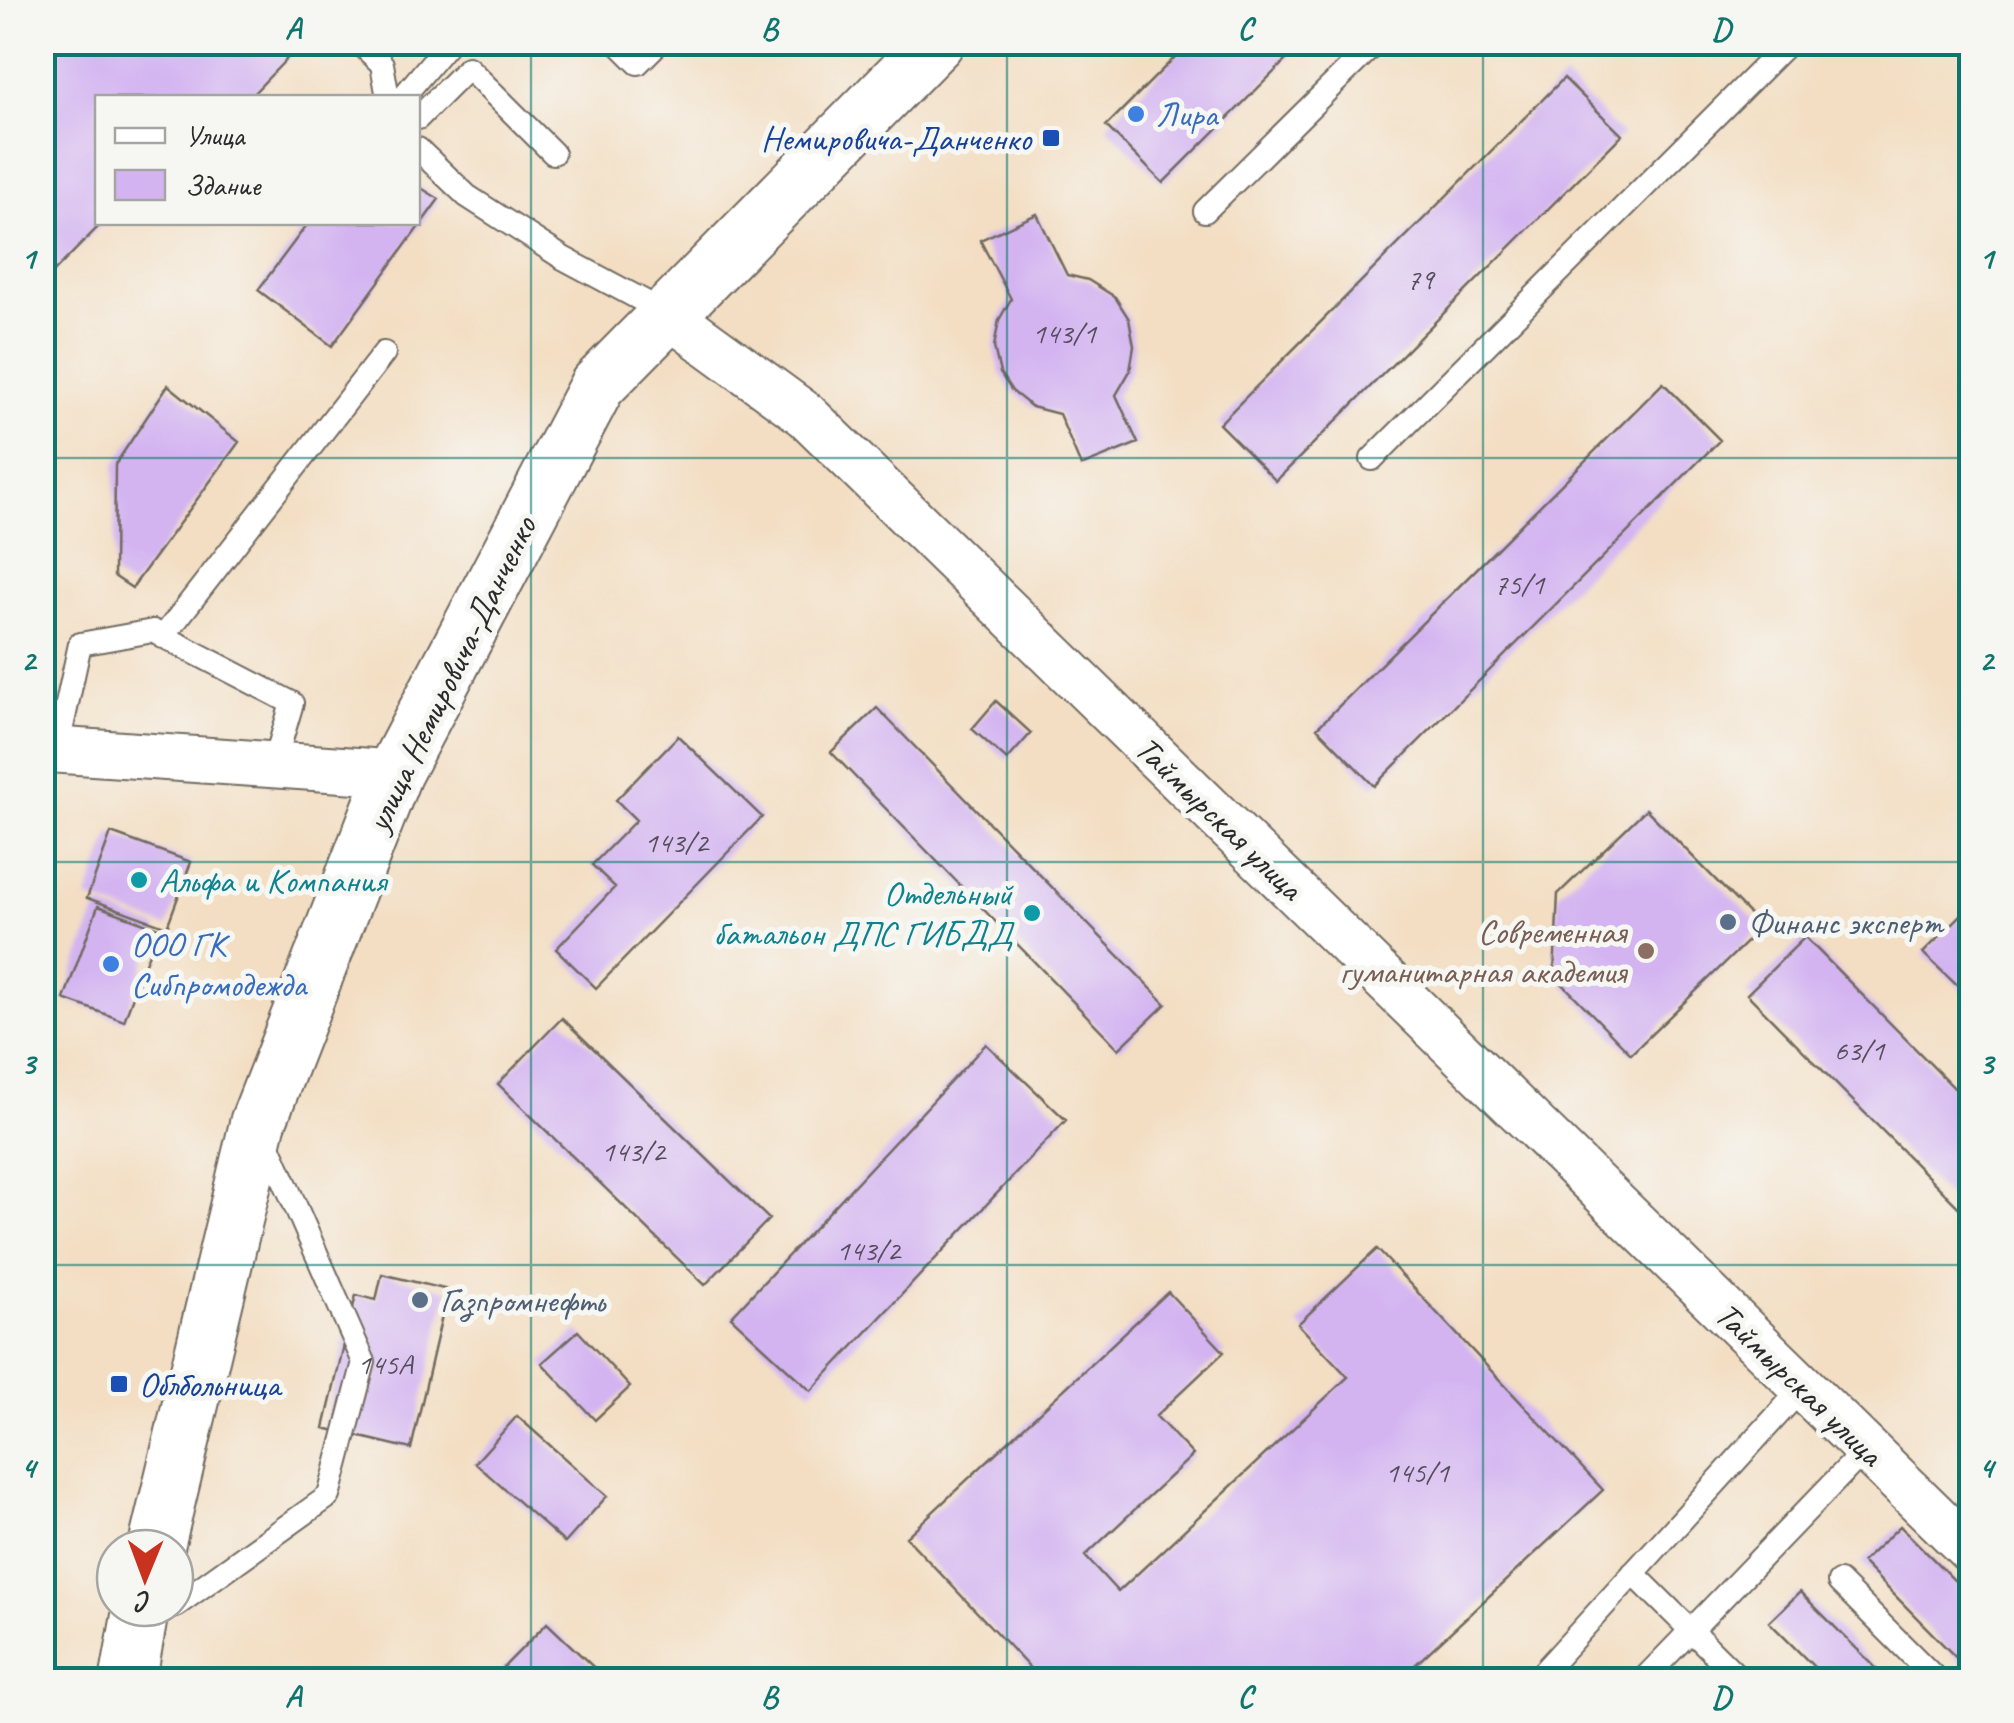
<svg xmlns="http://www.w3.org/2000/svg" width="2014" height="1723" viewBox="0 0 2014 1723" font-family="Caveat,sans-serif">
<rect width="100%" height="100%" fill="#f6f6f2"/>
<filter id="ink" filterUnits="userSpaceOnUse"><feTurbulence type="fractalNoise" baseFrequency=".01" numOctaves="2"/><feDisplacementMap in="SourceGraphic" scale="20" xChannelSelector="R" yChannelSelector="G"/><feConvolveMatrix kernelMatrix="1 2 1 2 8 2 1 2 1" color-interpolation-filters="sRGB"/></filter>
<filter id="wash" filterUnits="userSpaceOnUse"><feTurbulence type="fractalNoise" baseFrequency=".0048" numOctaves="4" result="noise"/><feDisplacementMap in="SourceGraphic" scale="40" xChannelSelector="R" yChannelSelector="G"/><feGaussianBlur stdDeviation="2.25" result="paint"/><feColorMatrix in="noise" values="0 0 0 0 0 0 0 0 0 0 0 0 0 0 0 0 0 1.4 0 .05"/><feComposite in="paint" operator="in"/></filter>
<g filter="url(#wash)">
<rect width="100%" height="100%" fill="#f3dec3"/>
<g id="blocks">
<path fill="#d3b4f1" d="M42 42H295L299 46 249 98H98V222H103L42 284Z
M1190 42H1304L1163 183 1106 126Z
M1564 78 1622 135 1276 481 1219 424Z
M418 186 439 199 332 346 258 290 309 222H418Z
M1037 214 1067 275 1088 280 1115 297 1129 319 1134 346 1130 371 1116 395 1138 443 1081 466 1059 414 1032 407 1012 391 1000 373 994 347 999 320 1011 299 980 240Z
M1663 383 1720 440 1374 786 1317 728Z
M168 385 239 442 132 588 114 576 115 465Z
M996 701 1031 733 1007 760 972 729Z
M877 708 1166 1004 1119 1049 831 752Z
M678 736 762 817 596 988 556 949 615 887 592 865 636 820 616 800Z
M1646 809 1762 927 1631 1054 1554 975 1558 894Z
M111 833 191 862 167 927 87 898Z
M1972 904V1000L1923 953Z
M98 906 158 928 124 1021 64 999Z
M1805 937 1972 1106V1221L1747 994Z
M562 1018 769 1219 705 1285 498 1084Z
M986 1044 1066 1120 811 1391 731 1317Z
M1377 1249 1603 1490 1399 1680H1041L906 1537 1168 1292 1224 1352 1156 1416 1193 1455 1085 1556 1118 1592 1348 1377 1298 1324Z
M382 1274 448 1290 411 1449 324 1428 356 1295 376 1300Z
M578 1331 630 1387 595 1420 542 1363Z
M517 1416 607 1496 565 1543 475 1463Z
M1900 1526 1972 1598V1674L1862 1562Z
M1800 1592 1888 1680H1827L1769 1622Z
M547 1623 607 1680H491Z"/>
</g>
</g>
<g filter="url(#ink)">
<use href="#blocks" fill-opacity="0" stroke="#716a60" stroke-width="2.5"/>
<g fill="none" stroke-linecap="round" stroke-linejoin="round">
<defs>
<path id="lane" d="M359 42 382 64 388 98
M617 42 638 63 659 42
M402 98 449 42
M418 118 468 68 553 153
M418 149 467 196 563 258 666 313
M1205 211 1376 42
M1372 459 1789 42
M163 637 384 353
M57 750 80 644 153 631 292 703 274 764
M1633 1573 1741 1680
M1839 1582 1937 1680
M175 1606 329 1496 364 1362 266 1139
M1536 1680 1803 1387
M1643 1680 1866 1449"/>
<path id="street" d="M666 313 806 415 1972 1552
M42 749 394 773"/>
<path id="primary" d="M156 1548 258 1122 394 773 597 386 936 42
M128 1680 141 1608"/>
</defs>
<use href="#lane" stroke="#716a60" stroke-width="26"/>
<use href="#street" stroke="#716a60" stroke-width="49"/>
<use href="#primary" stroke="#716a60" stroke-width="59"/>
<use href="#lane" stroke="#fff" stroke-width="22"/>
<use href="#street" stroke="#fff" stroke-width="45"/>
<use href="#primary" stroke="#fff" stroke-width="55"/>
</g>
</g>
<path fill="none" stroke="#0f766e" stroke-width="2.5" stroke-opacity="0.55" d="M531 42V1680M1007 42V1680M1483 42V1680M42 458H1972M42 862H1972M42 1265H1972"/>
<g fill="#3f7fe0" stroke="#f6f6f2" stroke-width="4">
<circle cx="1136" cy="114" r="10"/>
<circle cx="111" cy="964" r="10"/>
</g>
<g fill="#1a4fb4" stroke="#f6f6f2" stroke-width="4">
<rect x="1041" y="128" width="20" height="20" rx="5"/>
<rect x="109" y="1374" width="20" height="20" rx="5"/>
</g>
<g fill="#0f9aa8" stroke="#f6f6f2" stroke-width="4">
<circle cx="139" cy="880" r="10"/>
<circle cx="1032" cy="913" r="10"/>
</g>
<g fill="#5c6f8a" stroke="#f6f6f2" stroke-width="4">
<circle cx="1728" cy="922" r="10"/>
<circle cx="420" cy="1300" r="10"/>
</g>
<circle fill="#8d6e63" stroke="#f6f6f2" stroke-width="4" cx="1646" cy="951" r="10"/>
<g text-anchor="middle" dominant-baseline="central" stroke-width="10" stroke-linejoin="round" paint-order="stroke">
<g font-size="30" fill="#554d5c">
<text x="1420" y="279">79</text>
<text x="1064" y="333">143/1</text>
<text x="1519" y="584">75/1</text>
<text x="676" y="842">143/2</text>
<text x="1859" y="1050">63/1</text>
<text x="633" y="1151">143/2</text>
<text x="868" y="1250">143/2</text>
<text x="385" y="1364">145А</text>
<text x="1417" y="1472">145/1</text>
</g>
<g font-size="35" fill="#366cbe" stroke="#f6f6f2" text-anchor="start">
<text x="1156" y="114">Лира</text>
<text x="131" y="944">ООО ГК<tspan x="131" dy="40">Сибпромодежда</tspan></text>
</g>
<g font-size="35" fill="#164399" stroke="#f6f6f2" text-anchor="end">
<text x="1031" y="138">Немировича-Данченко</text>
<text x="139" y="1384" text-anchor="start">Облбольница</text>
</g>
<g font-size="35" fill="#2b2b2b" stroke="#f6f6f2">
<text transform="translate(451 674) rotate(-64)">улица Немировича-Данченко</text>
<text transform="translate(1219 818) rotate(44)">Таймырская улица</text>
<text transform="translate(1799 1384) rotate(44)">Таймырская улица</text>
</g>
<g font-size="35" fill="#0d838f" stroke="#f6f6f2" text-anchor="start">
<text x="159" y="880">Альфа и Компания</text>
<text x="1012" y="893" text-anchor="end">Отдельный<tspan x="1012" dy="40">батальон ДПС ГИБДД</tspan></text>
</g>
<g font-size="35" fill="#4e5e75" stroke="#f6f6f2" text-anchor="start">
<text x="1748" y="922">Финанс эксперт</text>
<text x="440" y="1300">Газпромнефть</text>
</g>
<g font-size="35" fill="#785e54" stroke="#f6f6f2" text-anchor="end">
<text x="1626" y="931">Современная<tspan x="1626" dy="40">гуманитарная академия</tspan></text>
</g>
</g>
<rect width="2014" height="1723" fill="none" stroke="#f6f6f2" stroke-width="110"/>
<rect x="95" y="95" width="325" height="130" fill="#f6f6f2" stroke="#a5a5a2" stroke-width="2.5"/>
<rect x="115" y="128" width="50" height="15" fill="#ffffff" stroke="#a5a5a2" stroke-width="2.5"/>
<text x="185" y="145" font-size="30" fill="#2b2b2b">Улица</text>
<rect x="115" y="170" width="50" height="30" fill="#d3b4f1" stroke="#a5a5a2" stroke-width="2.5"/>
<text x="185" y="195" font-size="30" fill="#2b2b2b">Здание</text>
<g transform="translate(145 1578) rotate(181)"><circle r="48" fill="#f6f6f2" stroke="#a5a5a2" stroke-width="2.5"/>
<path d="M0-8L18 38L0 25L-18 38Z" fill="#c8321e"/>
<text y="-15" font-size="28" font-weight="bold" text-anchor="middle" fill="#2b2b2b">С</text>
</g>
<rect x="55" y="55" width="1904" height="1613" fill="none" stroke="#0f766e" stroke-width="4"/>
<g font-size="32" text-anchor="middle" font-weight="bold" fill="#0f766e">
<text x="293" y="39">A</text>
<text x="769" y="39">B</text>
<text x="1245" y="39">C</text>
<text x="1721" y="39">D</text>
<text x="28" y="268">1</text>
<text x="1986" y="268">1</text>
<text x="28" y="671">2</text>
<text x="1986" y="671">2</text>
<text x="28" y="1074">3</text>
<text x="1986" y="1074">3</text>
<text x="28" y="1478">4</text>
<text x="1986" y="1478">4</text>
<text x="293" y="1707">A</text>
<text x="769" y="1707">B</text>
<text x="1245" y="1707">C</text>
<text x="1721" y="1707">D</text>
</g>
</svg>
